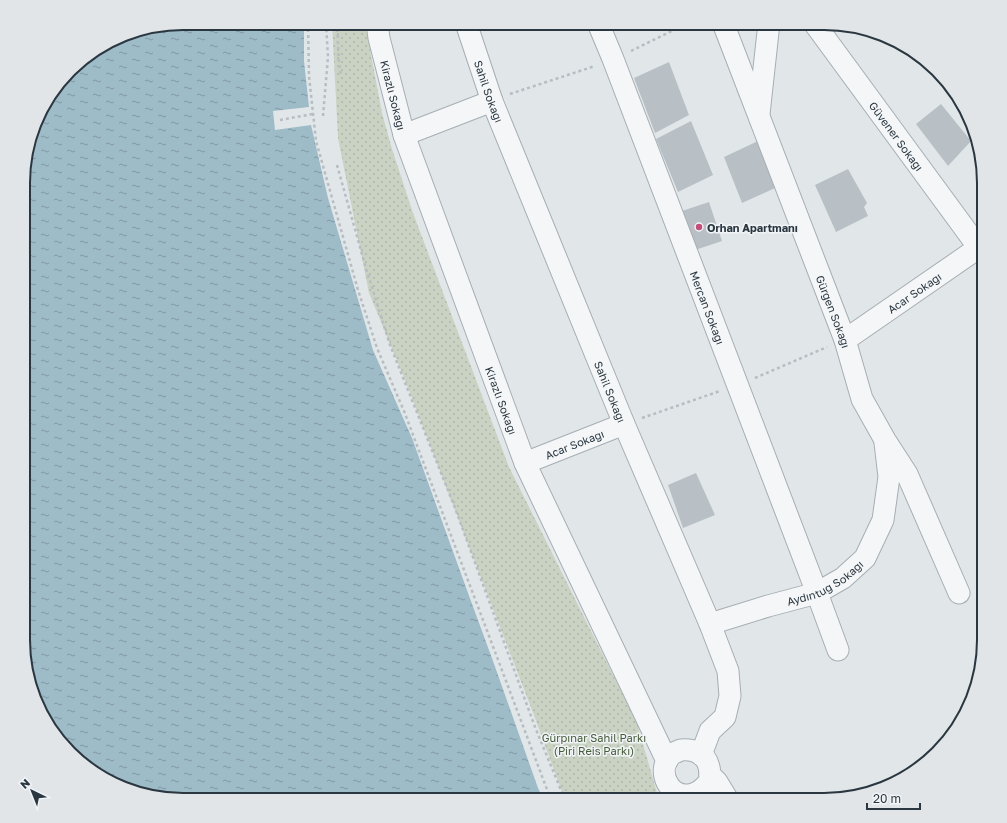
<svg xmlns="http://www.w3.org/2000/svg" width="1007" height="823" viewBox="0 0 1007 823" font-family="'Golos Text',sans-serif">
<defs>
<pattern id="grass-dots" width="8" height="8" patternUnits="userSpaceOnUse"><rect width="8" height="8" fill="#cad3c3"/><path d="M2 2h.1M6 6h.1" fill="none" stroke="#aeb6a9" stroke-width="1.8" stroke-linecap="round"/></pattern>
<pattern id="water-ripples" width="26" height="14" patternUnits="userSpaceOnUse"><rect width="26" height="14" fill="#9ebbc8"/><path d="M2 4q2-2 4 0t4 0M15 11q2-2 4 0t4 0" fill="none" stroke="#8199a4"/></pattern>
</defs>
<rect width="100%" height="100%" fill="#e1e6e9"/>
<path fill="url(#grass-dots)" d="M332 23H365L382 113 392 149 413 213 509 467 637 723 659 800H565L535 718 405 380 369 293 338 138Z"/>
<path fill="url(#water-ripples)" d="M183 23H304V61L309 107 273 111 275 130 311 125 328 198 373 350 412 438 468 593 493 661 538 788 544 800H172L121 788 70 753 39 711 23 651 24 162 44 103 78 62 131 32Z"/>
<path fill="#b8c0c6" d="M669 62 689 115 655 133 634 78Z
M941 104 971 141 948 166 916 124Z
M691 121 713 175 678 192 656 139Z
M758 141 775 188 742 203 724 157Z
M848 169 867 203 864 207 868 216 836 232 815 185Z
M709 202 722 241 689 252 676 213Z
M696 473 715 515 683 528 668 485Z"/>
<g fill="none" stroke-linecap="round" stroke-linejoin="round">
<defs>
<g id="minor">
<path id="s1" d="M377 23 379 38 404 135 525 463 667 761"/>
<path id="s2" d="M466 23 492 101 624 424 710 624 728 671 730 696 725 717 710 731 701 755"/>
<path id="s3" d="M598 23 613 59 817 593 838 650"/>
<path id="s4" d="M723 23 845 340 862 399 885 440 907 474 959 593"/>
<path id="s5" d="M814 23 979 248"/>
<path d="M759 114 769 23"/>
<path d="M404 135 492 101"/>
<path id="s6" d="M845 340 984 244"/>
<path id="s7" d="M525 463 624 424"/>
<path id="s8" d="M710 624 768 606 817 593 843 578 865 558 883 520 889 477 885 443"/>
<path d="M681 750C693 749 706 753 709 767 710 771 710 776 710 781 705 786 701 792 693 794 670 801 654 770 672 754 674 753 678 751 681 750Z"/>
<path d="M710 775 717 782 728 800"/>
</g>
</defs>
<use href="#minor" stroke="#a6aeb3" stroke-width="23"/>
<path stroke="#b7bdc1" stroke-width="2.5" stroke-dasharray="3 3" stroke-linecap="butt" d="M308 23 309 76 316 141 358 290 377 348 404 411 551 800
M337 23 339 63 341 75
M631 51 688 23
M510 94 595 66
M323 116 328 57 326 23
M280 120 313 114
M337 165 365 265 390 345 455 508 535 727 565 800
M755 378 827 347
M642 418 720 391"/>
<use href="#minor" stroke="#f4f6f8" stroke-width="21"/>
</g>
<circle fill="#c84c79" stroke="#f1f4f7" stroke-width="1.5" cx="699" cy="227" r="4"/>
<g text-anchor="middle" dominant-baseline="central" stroke-width="3" stroke-linejoin="round" paint-order="stroke">
<g font-size="11" fill="#2a3740" stroke="#f1f4f7">
<text stroke="none"><textPath href="#s2" startOffset="72">Sahil Sokağı</textPath></text>
<text stroke="none"><textPath href="#s1" startOffset="74">Kirazlı Sokağı</textPath></text>
<text stroke="none"><textPath href="#s5" startOffset="140">Güvener Sokağı</textPath></text>
<text stroke="none"><textPath href="#s6" startOffset="84">Acar Sokağı</textPath></text>
<text stroke="none"><textPath href="#s3" startOffset="305">Mercan Sokağı</textPath></text>
<text stroke="none"><textPath href="#s4" startOffset="309">Gürgen Sokağı</textPath></text>
<text stroke="none"><textPath href="#s2" startOffset="396">Sahil Sokağı</textPath></text>
<text stroke="none"><textPath href="#s1" startOffset="398">Kirazlı Sokağı</textPath></text>
<text stroke="none"><textPath href="#s7" startOffset="53">Acar Sokağı</textPath></text>
<text stroke="none"><textPath href="#s8" startOffset="123">Aydıntuğ Sokağı</textPath></text>
</g>
<g font-size="11" font-weight="bold" fill="#2a3740" stroke="#f1f4f7" text-anchor="start">
<text x="707" y="227">Orhan Apartmanı</text>
</g>
<g font-size="11" fill="#465b38" stroke="#f1f4f7">
<text x="594" y="737">Gürpınar Sahil Parkı<tspan x="594" dy="13">(Piri Reis Parkı)</tspan></text>
</g>
</g>
<path d="M0 0H1007V823H0ZM183 30H824A153 153 0 0 1 977 183V640A153 153 0 0 1 824 793H183A153 153 0 0 1 30 640V183A153 153 0 0 1 183 30Z" fill="#e1e5e8" fill-rule="evenodd"/>
<path fill="none" stroke="#2a3740" stroke-width="2" d="M183 30H824A153 153 0 0 1 977 183V640A153 153 0 0 1 824 793H183A153 153 0 0 1 30 640V183A153 153 0 0 1 183 30Z"/>
<g transform="translate(32 791) rotate(317)" stroke="#f1f4f7" stroke-width="3" paint-order="stroke">
<path d="M0-3L7 15L0 10L-7 15Z" fill="#2a3740"/>
<text y="-6" font-size="11" font-weight="bold" text-anchor="middle" fill="#2a3740">N</text>
</g>
<path d="M867 803v6h53v-6" fill="none" stroke="#2a3740" stroke-width="2"/>
<text x="873" y="803" font-size="12" fill="#2a3740" stroke="#f1f4f7" stroke-width="3" paint-order="stroke">20 m</text>
</svg>
